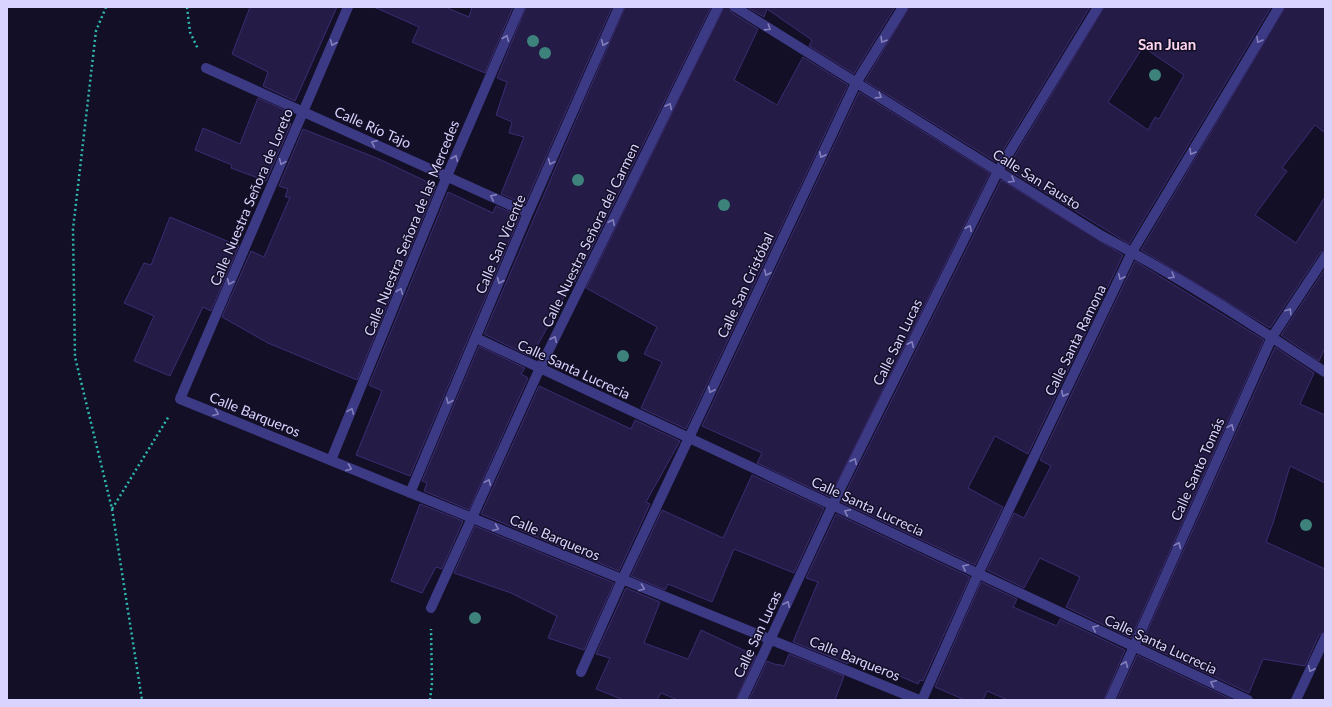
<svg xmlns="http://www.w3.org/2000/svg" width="1332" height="707" viewBox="0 0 1332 707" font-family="Lato,sans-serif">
<rect width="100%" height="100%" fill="#130f26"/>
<path fill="#241b47" stroke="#3b2d73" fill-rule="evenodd" d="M250 7H337L295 101 263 86 268 72 232 54Z
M374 7H445L469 17 472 7H513L485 73 412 42 419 27Z
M526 7H612L525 204 501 194 524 137 509 133 512 122 496 115 507 82 497 78Z
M625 7H711L575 282 573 281 531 357 484 334Z
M724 7H729L732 13 758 29 734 80 777 105 803 57 848 85 686 429 641 408 662 362 644 354 657 327 586 288Z
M747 7H895L854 74 809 46 812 40 767 9 764 17Z
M909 7H1090L996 162 865 81Z
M1104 7H1271L1129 244 1007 169ZM1143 47 1184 75 1159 119 1155 117 1148 130 1108 102Z
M1285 7H1325V133L1315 125 1282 168 1287 171 1255 215 1296 243 1325 197V251L1320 253 1270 328 1141 250Z
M859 92 990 173 830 497 757 463 762 453 702 426Z
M258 98 289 112 285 121 291 124 266 181 231 168 232 165 195 150 203 128 240 144Z
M303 129 379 159 436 186 357 380 268 343 222 317 251 251 264 257 290 197H285L288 189 279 186Z
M1001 180 1123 255 1028 454 995 436 968 488 1003 507 975 565 841 502Z
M448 192 493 213 496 206 520 216 410 476 356 455 382 391 369 385Z
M170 217 239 246 211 311 203 307 170 376 134 361 154 316 124 303 144 263 151 265Z
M1135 261 1264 340 1131 638 1066 607 1080 577 1040 558 1024 588 987 570 1014 513 1024 518 1051 466 1040 460Z
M1325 269V348L1319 361 1281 335Z
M479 346 525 368 521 374 528 378 469 510 424 491 427 483 422 481Z
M1275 347 1314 373 1300 404 1325 415V483L1290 466 1273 523 1266 542 1325 569V632L1319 635 1305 666 1263 659 1249 693 1142 643Z
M539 386 631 429 635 420 680 441 646 502 650 504 619 571 481 514Z
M752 475 824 508 794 573 734 549 712 602 668 584 665 590 631 576 662 510 723 538Z
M420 504 463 521 442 569 436 567 422 593 391 581Z
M836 514 970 577 923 681 920 680 918 684 851 655 848 664 793 642 818 582 806 578Z
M475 526 614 583 584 650 548 638 557 616 511 593 454 573Z
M981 582 1017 599 1013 607 1057 626 1060 619 1125 650 1104 700H1008L987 691 983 700H965L935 687Z
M626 588 660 602 644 643 688 659 701 630 756 656 736 700H678L661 693 657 700H624L596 689 610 658 596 654Z
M789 654 844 676 835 700H749L767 661 777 665V664L784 666Z
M1137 655 1233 700H1117Z"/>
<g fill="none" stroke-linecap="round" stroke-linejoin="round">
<path stroke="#2fb8b0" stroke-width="2.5" stroke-dasharray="2 3" stroke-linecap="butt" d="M106 7 96 31 73 229 75 357 112 509 169 416
M187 7 190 32 198 49
M112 509 142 700
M430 700 432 683 431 629"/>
<path stroke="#3d3a85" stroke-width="10" d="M348 7 180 399 919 700
M735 7 1102 236C1179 277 1252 324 1325 372
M206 68 528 213
M476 338 1248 700
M331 460 447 176 520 7
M410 493 528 213 619 7
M431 608 540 368 718 7
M581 672 622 580 856 83 903 7
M742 700 843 483 998 171 1098 7
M922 700 978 574 1132 252 1279 7
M1110 700 1272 337 1325 257
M1296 700 1325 638"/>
</g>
<g fill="#3d827b">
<circle cx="533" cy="41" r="6"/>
<circle cx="545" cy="53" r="6"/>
<circle cx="1155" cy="75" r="6"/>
<circle cx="578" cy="180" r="6"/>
<circle cx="724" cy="205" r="6"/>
<circle cx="623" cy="356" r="6"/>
<circle cx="1306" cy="525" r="6"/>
<circle cx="475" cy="618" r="6"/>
</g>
<defs><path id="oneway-chevron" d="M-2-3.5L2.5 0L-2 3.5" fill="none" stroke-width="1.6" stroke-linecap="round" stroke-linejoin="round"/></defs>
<g stroke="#837fbc">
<use href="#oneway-chevron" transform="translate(768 28) rotate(32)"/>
<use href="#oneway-chevron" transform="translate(506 38) rotate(-67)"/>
<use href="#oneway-chevron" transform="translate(883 40) rotate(122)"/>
<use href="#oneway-chevron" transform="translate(1259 40) rotate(121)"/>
<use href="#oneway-chevron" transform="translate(333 43) rotate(113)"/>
<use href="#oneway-chevron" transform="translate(604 43) rotate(114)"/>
<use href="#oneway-chevron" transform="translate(879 96) rotate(32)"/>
<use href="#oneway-chevron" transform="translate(669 106) rotate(-64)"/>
<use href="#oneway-chevron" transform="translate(374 143) rotate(-156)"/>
<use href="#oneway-chevron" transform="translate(1192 152) rotate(121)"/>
<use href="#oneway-chevron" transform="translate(822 155) rotate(115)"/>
<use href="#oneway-chevron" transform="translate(455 158) rotate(-67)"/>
<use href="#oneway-chevron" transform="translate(282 162) rotate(113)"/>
<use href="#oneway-chevron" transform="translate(551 162) rotate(114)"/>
<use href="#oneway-chevron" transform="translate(1012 180) rotate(30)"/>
<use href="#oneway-chevron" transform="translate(493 197) rotate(-156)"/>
<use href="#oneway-chevron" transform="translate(612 222) rotate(-64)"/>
<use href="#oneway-chevron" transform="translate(969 228) rotate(-64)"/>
<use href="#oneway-chevron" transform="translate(767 273) rotate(115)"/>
<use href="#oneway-chevron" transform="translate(1172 276) rotate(31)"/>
<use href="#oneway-chevron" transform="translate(1121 277) rotate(116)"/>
<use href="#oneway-chevron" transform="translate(500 281) rotate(113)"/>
<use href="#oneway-chevron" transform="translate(230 282) rotate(113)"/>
<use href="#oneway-chevron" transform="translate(400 291) rotate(-68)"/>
<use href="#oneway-chevron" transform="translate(1289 311) rotate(-56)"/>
<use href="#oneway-chevron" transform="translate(554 339) rotate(-64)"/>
<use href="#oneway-chevron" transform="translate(911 344) rotate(-64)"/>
<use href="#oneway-chevron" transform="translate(711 390) rotate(115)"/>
<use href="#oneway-chevron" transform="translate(1064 394) rotate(116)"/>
<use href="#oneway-chevron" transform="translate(449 401) rotate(113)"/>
<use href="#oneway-chevron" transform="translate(351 411) rotate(-68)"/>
<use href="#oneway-chevron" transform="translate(216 413) rotate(22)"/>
<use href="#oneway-chevron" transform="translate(1231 427) rotate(-66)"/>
<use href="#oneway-chevron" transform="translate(854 461) rotate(-64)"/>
<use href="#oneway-chevron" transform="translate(349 468) rotate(22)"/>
<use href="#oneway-chevron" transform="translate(488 482) rotate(-66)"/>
<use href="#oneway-chevron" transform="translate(847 512) rotate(-155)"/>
<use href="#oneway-chevron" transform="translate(496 528) rotate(23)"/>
<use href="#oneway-chevron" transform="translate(1178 545) rotate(-66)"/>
<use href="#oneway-chevron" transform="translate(965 567) rotate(-155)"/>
<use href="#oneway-chevron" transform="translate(642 588) rotate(22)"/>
<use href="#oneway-chevron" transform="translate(787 604) rotate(-65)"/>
<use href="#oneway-chevron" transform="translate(1095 628) rotate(-155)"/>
<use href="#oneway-chevron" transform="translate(1125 664) rotate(-67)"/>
<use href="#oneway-chevron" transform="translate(1311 669) rotate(115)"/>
<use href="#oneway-chevron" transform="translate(1213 683) rotate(-155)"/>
</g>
<g text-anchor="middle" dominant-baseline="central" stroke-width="3" stroke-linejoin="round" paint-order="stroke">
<g font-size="14" fill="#d9d4ff" stroke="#130f26">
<text transform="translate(373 127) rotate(24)">Calle Río Tajo</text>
<text transform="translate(1037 179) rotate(32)">Calle San Fausto</text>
<text transform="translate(251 197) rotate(-67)">Calle Nuestra Señora de Loreto</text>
<text transform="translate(411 228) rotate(-68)">Calle Nuestra Señora de las Mercedes</text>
<text transform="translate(590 235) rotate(-64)">Calle Nuestra Señora del Carmen</text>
<text transform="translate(500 244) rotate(-67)">Calle San Vicente</text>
<text transform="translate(745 285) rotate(-65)">Calle San Cristóbal</text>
<text transform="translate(1075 340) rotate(-64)">Calle Santa Ramona</text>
<text transform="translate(897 342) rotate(-64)">Calle San Lucas</text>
<text transform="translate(574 369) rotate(25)">Calle Santa Lucrecia</text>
<text transform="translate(255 414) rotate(22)">Calle Barqueros</text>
<text transform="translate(1197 469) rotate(-66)">Calle Santo Tomás</text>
<text transform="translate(868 506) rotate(25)">Calle Santa Lucrecia</text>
<text transform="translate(555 537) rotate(23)">Calle Barqueros</text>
<text transform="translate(757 634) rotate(-65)">Calle San Lucas</text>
<text transform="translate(1161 644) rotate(25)">Calle Santa Lucrecia</text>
<text transform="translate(855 658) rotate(22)">Calle Barqueros</text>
</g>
<g font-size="15" font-weight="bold" fill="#ffd6f0" stroke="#130f26">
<text x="1167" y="44">San Juan</text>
</g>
</g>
<rect width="1332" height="707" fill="none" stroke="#d9d4ff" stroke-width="16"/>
</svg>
